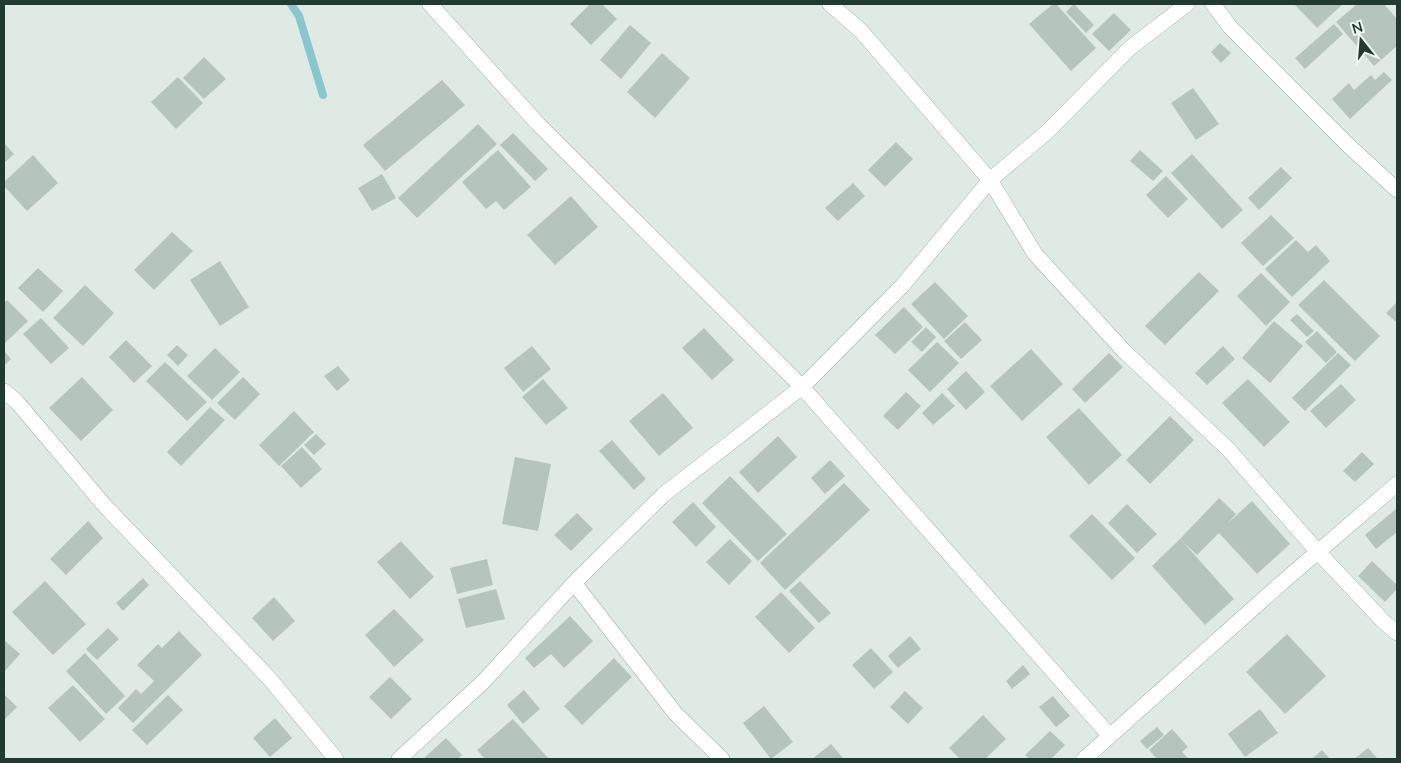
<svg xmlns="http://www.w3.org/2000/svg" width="1401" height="763" viewBox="0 0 1401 763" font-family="'Nunito Sans',sans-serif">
<rect width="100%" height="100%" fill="#e0eae5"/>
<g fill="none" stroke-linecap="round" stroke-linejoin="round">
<path stroke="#89c6ce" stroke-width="8" d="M291 4 299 16 323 95"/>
</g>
<path fill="#b5c5be" d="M590 4H602L617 19 591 45 570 24Z
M1053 4H1056L1096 48 1071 71 1029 24Z
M1074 4 1094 25 1086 33 1066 12Z
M1294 4H1343L1317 28Z
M1357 4H1384L1397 19V46L1374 66 1336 22Z
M1114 13 1131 30 1109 51 1092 34Z
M1334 24 1343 34 1305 69 1295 58Z
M630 25 651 43 621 79 600 60Z
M1220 43 1231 53 1221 63 1211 52Z
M662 53 690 78 655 118 627 92Z
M204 57 226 79 204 99 183 78Z
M1384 72 1392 80 1350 119 1332 99 1349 83 1354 90 1371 75 1375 80Z
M178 77 203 103 176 129 151 102Z
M442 80 465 105 385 171 363 145Z
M1193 88 1219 124 1196 140 1171 103Z
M478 124 497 144 417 218 398 198Z
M513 133 548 169 535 181 500 145Z
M896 142 913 159 885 187 868 170Z
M4 143 14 154 4 163Z
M498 150 531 187 504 210 496 201 486 209 462 182Z
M1140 150 1163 171 1153 181 1130 161Z
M1192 154 1243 210 1222 229 1171 173Z
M33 155 58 183 27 211 4 186V182Z
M1281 167 1292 178 1259 210 1248 198Z
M382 174 396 198 372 211 358 188Z
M1166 176 1188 199 1168 218 1146 195Z
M853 183 865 196 838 221 825 208Z
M571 196 598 227 555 265 527 235Z
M1271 215 1294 238 1263 266 1241 243Z
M172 232 193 251 154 290 134 270Z
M1296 240 1308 252 1316 245 1330 261 1292 297 1265 269Z
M220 261 249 307 220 326 190 280Z
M38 268 63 291 43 312 18 288Z
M1199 272 1219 291 1165 345 1145 326Z
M1261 273 1290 302 1266 326 1237 296Z
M1324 280 1380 336 1355 361 1298 305Z
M935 282 968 316 944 339 911 304Z
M85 285 114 313 83 346 53 318Z
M7 300 28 321 4 344V303Z
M1396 303 1397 304 1396 322 1386 313Z
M904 307 923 327 895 354 875 335Z
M1297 314 1314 331 1307 337 1290 320Z
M41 318 69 348 51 364 23 334Z
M1274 321 1303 346 1270 383 1242 358Z
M965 322 982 340 961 359 944 341Z
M926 327 936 337 922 352 911 342Z
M704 328 734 360 712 380 682 348Z
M1317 331 1337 352 1326 363 1305 342Z
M126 340 152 366 134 383 109 357Z
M937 342 959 363 930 392 908 370Z
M177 345 188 355 178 366 167 355Z
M532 346 551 369 523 392 504 368Z
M1223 346 1235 359 1207 385 1195 373Z
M215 348 240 372 212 400 187 376Z
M1031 349 1063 384 1022 421 990 386Z
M4 351 11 359 4 366Z
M1109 353 1123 367 1085 403 1072 389Z
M1338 353 1351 365 1305 411 1292 398Z
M165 362 207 402 187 421 146 381Z
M338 366 350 380 337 391 324 376Z
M966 371 985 392 966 410 947 389Z
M82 377 113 410 81 441 49 408Z
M243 377 260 394 235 420 217 403Z
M543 379 568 408 546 425 522 397Z
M1248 379 1290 422 1264 447 1222 403Z
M1341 384 1356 400 1326 428 1310 411Z
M906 392 921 406 898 430 883 416Z
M663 393 693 428 659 456 629 421Z
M942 393 955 406 933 425 922 413Z
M210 407 225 420 181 466 167 452Z
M1079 408 1122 455 1089 485 1046 437Z
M294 411 314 432 279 466 259 445Z
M1170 416 1194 440 1150 484 1126 460Z
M316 434 326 444 314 455 304 445Z
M778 436 797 457 758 493 739 472Z
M612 440 646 479 634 490 599 451Z
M302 447 322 469 301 488 281 466Z
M1362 452 1374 464 1355 482 1343 471Z
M515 457 551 464 538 531 502 524Z
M830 460 845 476 825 494 811 478Z
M730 476 787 534 758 561 702 503Z
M844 483 870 510 785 590 760 563Z
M1219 498 1236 514 1227 524 1252 501 1290 544 1257 574 1219 533 1197 555 1183 542 1234 599 1205 625 1152 566 1180 539Z
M693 502 716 527 696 547 672 522Z
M1127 504 1157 534 1137 553 1108 523Z
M1397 508V532L1376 549 1365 535Z
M577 513 593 529 571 551 554 535Z
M1092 514 1135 558 1112 580 1069 536Z
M88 521 103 538 66 575 50 559Z
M730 539 752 561 729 585 706 562Z
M401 541 434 577 410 599 377 562Z
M487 559 493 585 457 594 450 568Z
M1372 561 1397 585V589L1385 602 1358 576Z
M143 578 149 585 123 611 116 603Z
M45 581 86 624 53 655 12 612Z
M800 581 831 613 819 623 789 591Z
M496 589 505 619 466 628 458 599Z
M781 592 815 628 789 653 755 617Z
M274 597 295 621 273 641 252 618Z
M394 609 424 640 394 667 365 635Z
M570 616 593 641 564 668 551 654 534 668 525 658Z
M108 628 119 639 97 660 86 649Z
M179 631 202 655 133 723 118 708 136 689 141 694 154 681 137 665 158 644 162 648Z
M1287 634 1326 676 1285 714 1246 672Z
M910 636 921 649 898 668 888 656Z
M4 640 20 654 4 672Z
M871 648 893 672 874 689 852 665Z
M85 653 125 696 106 714 66 671Z
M614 658 632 677 582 725 564 706Z
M1023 665 1030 674 1012 689 1006 681Z
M390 677 412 699 391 719 369 697Z
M73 685 105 719 80 742 48 708Z
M524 690 540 709 523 724 507 705Z
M905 691 923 708 908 724 890 707Z
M4 694 17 707 4 720Z
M168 695 183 710 147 745 132 730Z
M1053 696 1070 716 1056 727 1039 707Z
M764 706 793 742 771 759 743 723Z
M1260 709 1278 733 1245 757 1228 734Z
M983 715 1006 739 985 759H960L949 748Z
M275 718 292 738 270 757 253 738Z
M513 719 549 759H485L477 750Z
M1157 727 1164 735 1147 749 1140 741Z
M1172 729 1188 747 1182 752 1189 759H1157L1149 750Z
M1050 731 1065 745 1051 759H1029L1025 755Z
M446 738 462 755 458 759H423Z
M831 744 844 759H812Z
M1368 748 1378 759H1354Z
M1322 750 1330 759H1312Z"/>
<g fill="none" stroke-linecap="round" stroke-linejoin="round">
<defs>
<path id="minor" d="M430 4 538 124 802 387 1110 736
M830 4 861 31 990 180 1035 254 1124 351 1228 449 1318 552 1384 622 1397 633
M1213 4 1230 27 1349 146 1397 190
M4 391 17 402 105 506 269 678 336 759
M574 583 675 713 722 759
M399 759 483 682 574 583 663 495 802 387 902 286 990 180 1047 132 1130 48 1187 4
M1084 759 1285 580 1397 484"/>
</defs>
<use href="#minor" stroke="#a3b2ac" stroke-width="16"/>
<use href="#minor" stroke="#fff" stroke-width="15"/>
</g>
<rect width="1401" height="763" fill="none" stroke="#213a32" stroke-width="10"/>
<g transform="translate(1361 40) rotate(343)" stroke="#f0f7f3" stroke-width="4" paint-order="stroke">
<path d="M0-4L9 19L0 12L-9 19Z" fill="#213a32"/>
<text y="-8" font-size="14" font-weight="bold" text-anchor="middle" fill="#213a32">N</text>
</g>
</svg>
